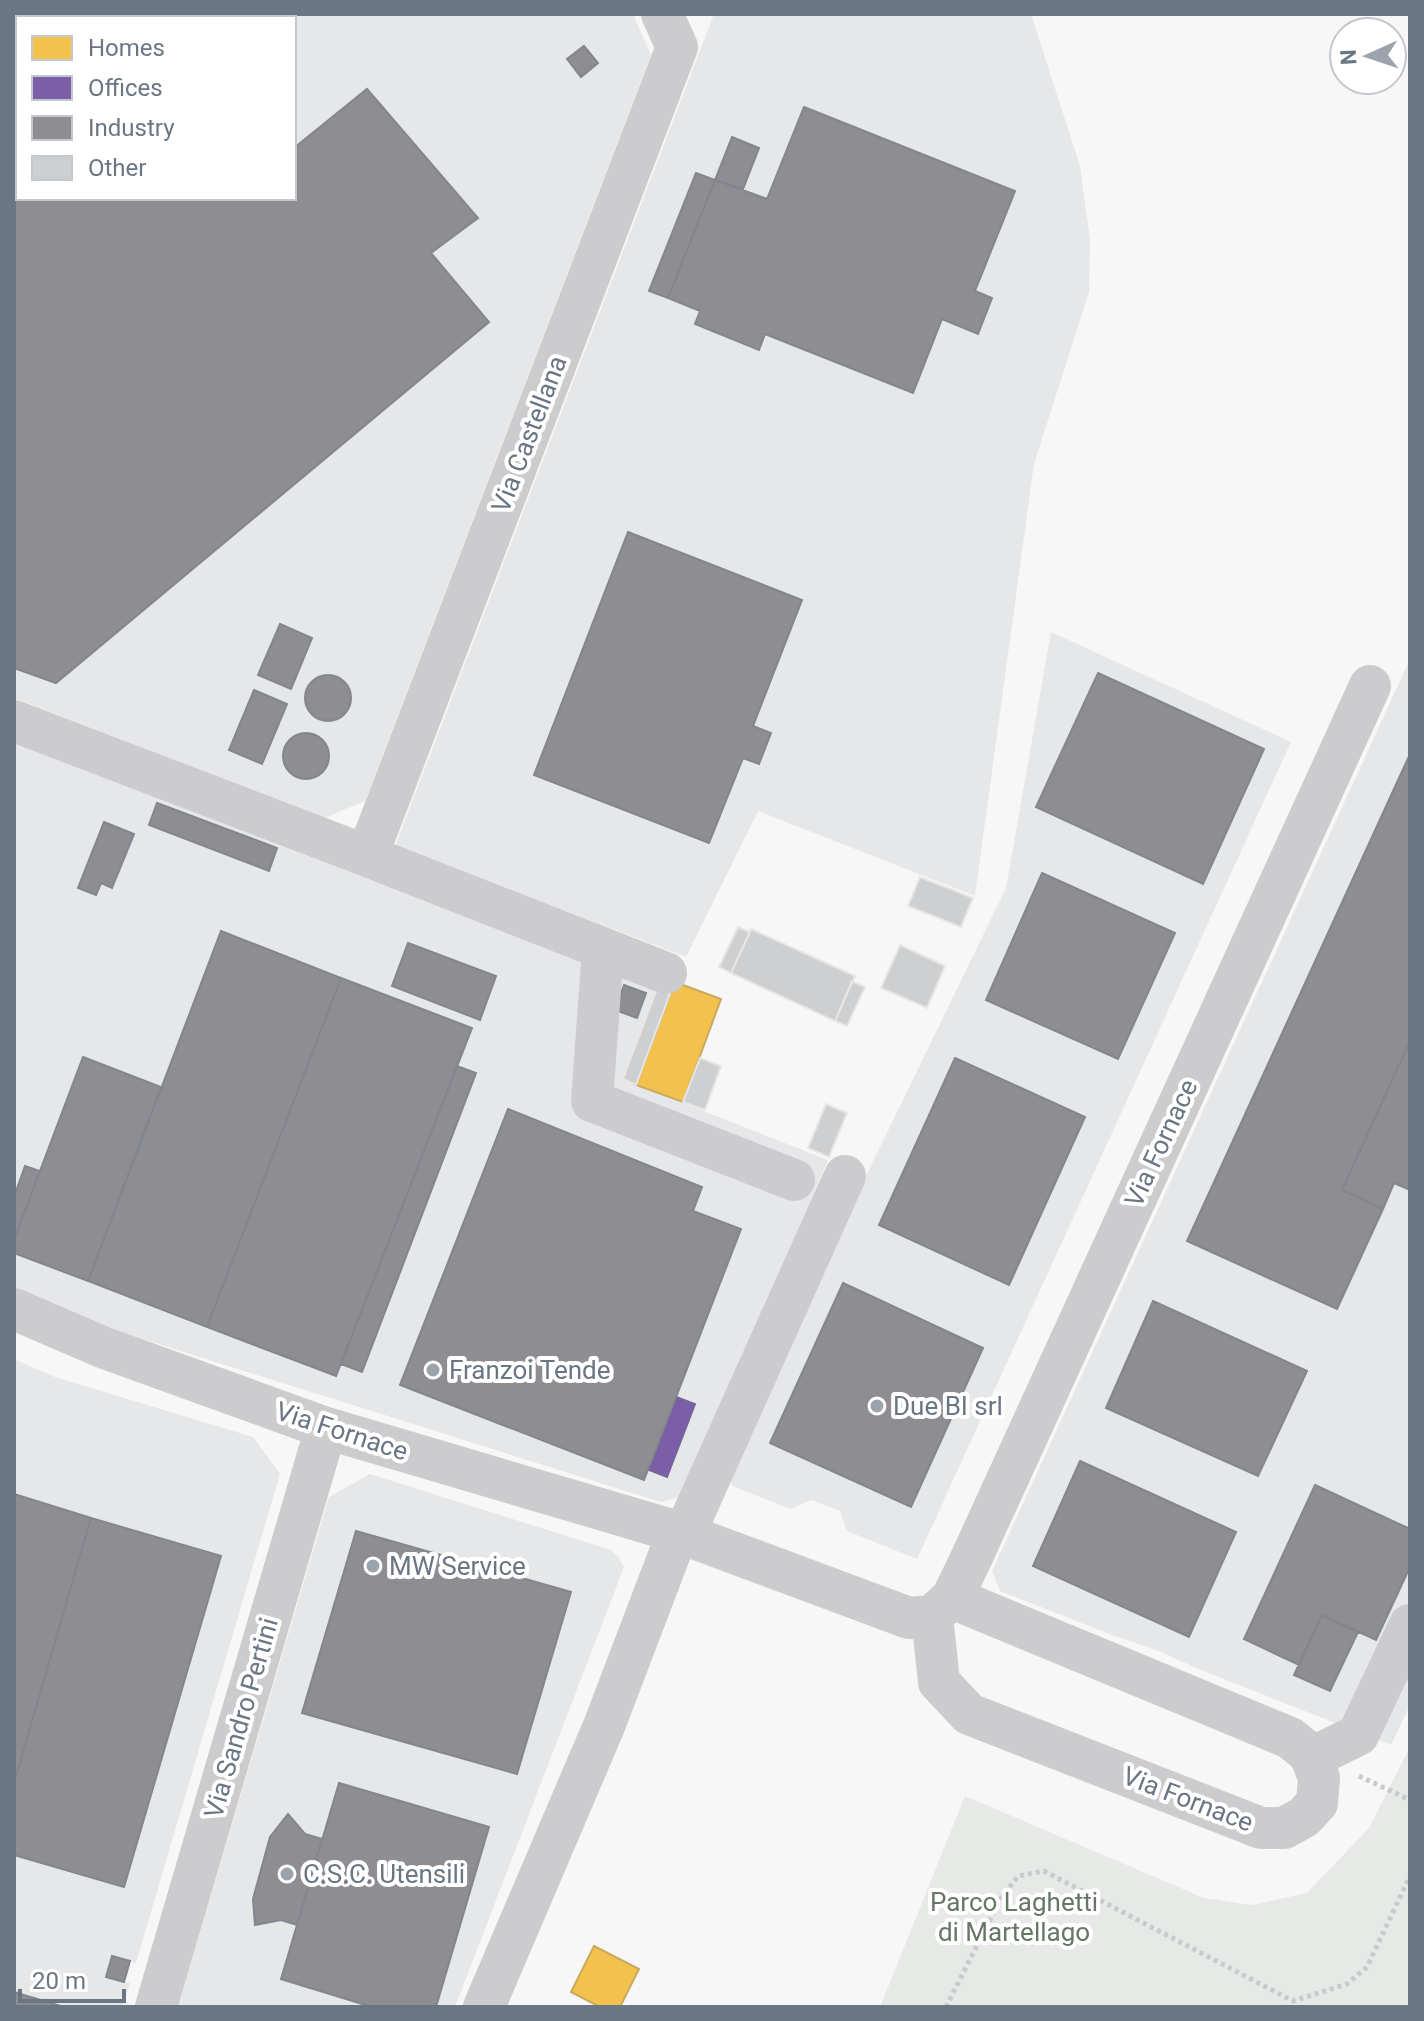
<svg xmlns="http://www.w3.org/2000/svg" width="1424" height="2021" viewBox="0 0 1424 2021" font-family="Roboto,sans-serif">
<rect width="100%" height="100%" fill="#f7f7f7"/>
<path fill="#e6e7e8" fill-rule="evenodd" d="M14 14H633L651 55 365 801 324 818 14 698ZM18 18H294V198H18Z
M714 14H1031L1080 166 1090 239 1089 292 1034 464 975 896 758 811 686 957 395 846Z
M1051 632 1291 742 917 1559 847 1531 840 1511 811 1500 791 1509 732 1486 725 1466 1006 888Z
M1410 659V1705L1391 1745 1201 1670 1156 1650 1112 1635 1000 1591 992 1571Z
M14 743 656 990 622 1079 828 1160 689 1495 661 1502 651 1499 92 1323 14 1290Z
M14 1359 55 1377 253 1437 280 1474 136 1963 111 1956 106 1977 130 1983 123 2007H14Z
M370 1474 611 1550 619 1558 624 1567 455 2007H178L329 1497Z"/>
<path fill="#e6e9e5" d="M1410 1747V2007H880L965 1796 1204 1898 1252 1905 1307 1893 1369 1828Z"/>
<path fill="#f2c14e" stroke="#c9aa5e" stroke-width="2" d="M675 982 721 999 683 1102 636 1085Z
M594 1946 639 1969 620 2007H600L571 1992Z"/>
<path fill="#7b5ea7" stroke="#76659c" stroke-width="2" d="M676 1397 695 1404 667 1477 649 1470Z"/>
<path fill="#8d8d92" stroke="#82868e" stroke-width="2" d="M14 14H120L123 18H18V198H294V148L367 89 478 218 431 253 489 322 56 683 14 668Z
M584 46 598 63 581 77 567 59Z
M804 107 1015 191 975 291 992 298 978 334 942 319 913 393 765 334 759 350 695 324 700 311 668 298 715 180 767 199Z
M732 137 759 148 743 189 715 180Z
M696 173 715 180 668 298 649 291Z
M628 532 802 600 753 726 771 733 759 764 743 758 709 843 534 775Z
M280 624 312 638 291 689 258 675Z
M1098 673 1264 749 1203 884 1036 807Z
M305 698a23 23 0 1 1 46 0a23 23 0 1 1-46 0Z
M254 690 287 704 262 764 229 750Z
M283 756a23 23 0 1 1 46 0a23 23 0 1 1-46 0Z
M1410 754V1041L1342 1190 1383 1209 1337 1309 1187 1241Z
M157 803 277 848 269 871 149 825Z
M104 822 134 834 112 888 101 883 96 895 78 888Z
M1042 873 1175 933 1118 1059 986 1000Z
M221 931 341 978 207 1327 88 1281Z
M408 943 496 976 480 1020 392 986Z
M341 978 472 1028 336 1376 207 1327Z
M624 985 646 993 637 1018 615 1010Z
M1410 1041V1190L1394 1183 1383 1209 1342 1190Z
M83 1057 161 1087 88 1281 14 1253V1240Z
M955 1058 1085 1117 1009 1285 879 1225Z
M457 1066 476 1073 362 1372 341 1364Z
M508 1109 702 1187 693 1211 741 1229 644 1480 400 1385Z
M25 1166 40 1171 14 1240V1197Z
M843 1283 983 1348 911 1507 770 1443Z
M1153 1301 1307 1371 1258 1476 1106 1408Z
M1080 1461 1236 1532 1189 1637 1033 1566Z
M1315 1485 1410 1529V1567L1376 1640 1322 1615 1299 1665 1244 1639Z
M14 1494 91 1518 14 1783Z
M91 1518 221 1556 124 1887 14 1855V1783Z
M356 1531 571 1592 517 1774 302 1713Z
M1322 1615 1358 1632 1330 1691 1294 1675Z
M339 1783 489 1827 436 2007H372L281 1979Z
M288 1814 305 1834 322 1839 297 1925 281 1920 255 1925 253 1899 270 1837Z
M112 1956 130 1961 124 1982 106 1977Z
M14 1992 64 2007H14Z"/>
<path fill="#cecfd0" stroke="#e6e6e6" stroke-width="2" d="M920 877 973 898 961 927 908 906Z
M738 927 750 932 731 973 719 967Z
M751 929 855 976 835 1021 731 973Z
M900 945 945 966 927 1008 881 988Z
M852 981 865 987 847 1026 835 1021Z
M657 989 670 994 636 1085 623 1079Z
M700 1058 721 1066 705 1110 683 1102Z
M826 1104 847 1113 829 1157 808 1148Z"/>
<g fill="none" stroke-linecap="round" stroke-linejoin="round">
<path stroke="#c9cacb" stroke-width="5" stroke-dasharray="4 4" stroke-linecap="butt" d="M1359 1776 1410 1800
M946 2007 1001 1898 1018 1876 1044 1871 1293 2001 1347 1984 1367 1967 1410 1876"/>
<path stroke="#ccccce" stroke-width="42" d="M14 721 367 856 677 47 662 14
M367 856 666 973
M603 949 592 1101 794 1180
M14 1309 102 1347 326 1428 678 1532 909 1618 932 1616 952 1598 970 1561 1370 686
M684 1535 845 1176
M932 1616 939 1682 969 1714 1261 1828H1284L1304 1817 1317 1803 1319 1778 1310 1754 1290 1738 952 1598
M1311 1758 1358 1735 1410 1625
M156 2007 326 1428
M484 2007 604 1726 678 1532"/>
</g>
<g fill="#9ba3ac" stroke="#fff" stroke-width="3">
<circle cx="433" cy="1370" r="8"/>
<circle cx="877" cy="1406" r="8"/>
<circle cx="373" cy="1566" r="8"/>
<circle cx="287" cy="1874" r="8"/>
</g>
<g text-anchor="middle" dominant-baseline="central" stroke-width="8" stroke-linejoin="round" paint-order="stroke">
<g font-size="26" fill="#6a7684" stroke="#fff">
<text transform="translate(529 434) rotate(-69)">Via Castellana</text>
<text transform="translate(1161 1143) rotate(-65)">Via Fornace</text>
<text transform="translate(342 1431) rotate(18)">Via Fornace</text>
<text transform="translate(241 1718) rotate(-74)">Via Sandro Pertini</text>
<text transform="translate(1188 1799) rotate(21)">Via Fornace</text>
</g>
<g font-size="26" fill="#6a7684" stroke="#fff" text-anchor="start">
<text x="449" y="1370">Franzoi Tende</text>
<text x="893" y="1406">Due BI srl</text>
<text x="389" y="1566">MW Service</text>
<text x="303" y="1874">C.S.C. Utensili</text>
</g>
<g font-size="26" fill="#667765" stroke="#fff">
<text x="1014" y="1902">Parco Laghetti<tspan x="1014" dy="30">di Martellago</tspan></text>
</g>
</g>
<rect width="1424" height="2021" fill="none" stroke="#6a7684" stroke-width="32"/>
<rect x="16" y="16" width="280" height="184" fill="#ffffff" stroke="#c3c8ce" stroke-width="2"/>
<rect x="32" y="36" width="40" height="24" fill="#f2c14e" stroke="#c3c8ce" stroke-width="2"/>
<text x="88" y="56" font-size="24" fill="#6a7684">Homes</text>
<rect x="32" y="76" width="40" height="24" fill="#7b5ea7" stroke="#c3c8ce" stroke-width="2"/>
<text x="88" y="96" font-size="24" fill="#6a7684">Offices</text>
<rect x="32" y="116" width="40" height="24" fill="#8d8d92" stroke="#c3c8ce" stroke-width="2"/>
<text x="88" y="136" font-size="24" fill="#6a7684">Industry</text>
<rect x="32" y="156" width="40" height="24" fill="#cecfd0" stroke="#c3c8ce" stroke-width="2"/>
<text x="88" y="176" font-size="24" fill="#6a7684">Other</text>
<g transform="translate(1368 56) rotate(267)"><circle r="38" fill="#ffffff" stroke="#c3c8ce" stroke-width="2"/>
<path d="M0-6L14 30L0 20L-14 30Z" fill="#9ba3ac"/>
<text y="-12" font-size="22" font-weight="bold" text-anchor="middle" fill="#6a7684">N</text>
</g>
<path d="M20 1989v12h104v-12" fill="none" stroke="#6a7684" stroke-width="4"/>
<text x="32" y="1989" font-size="24" fill="#6a7684" stroke="#ffffff" stroke-width="6" paint-order="stroke">20 m</text>
</svg>
